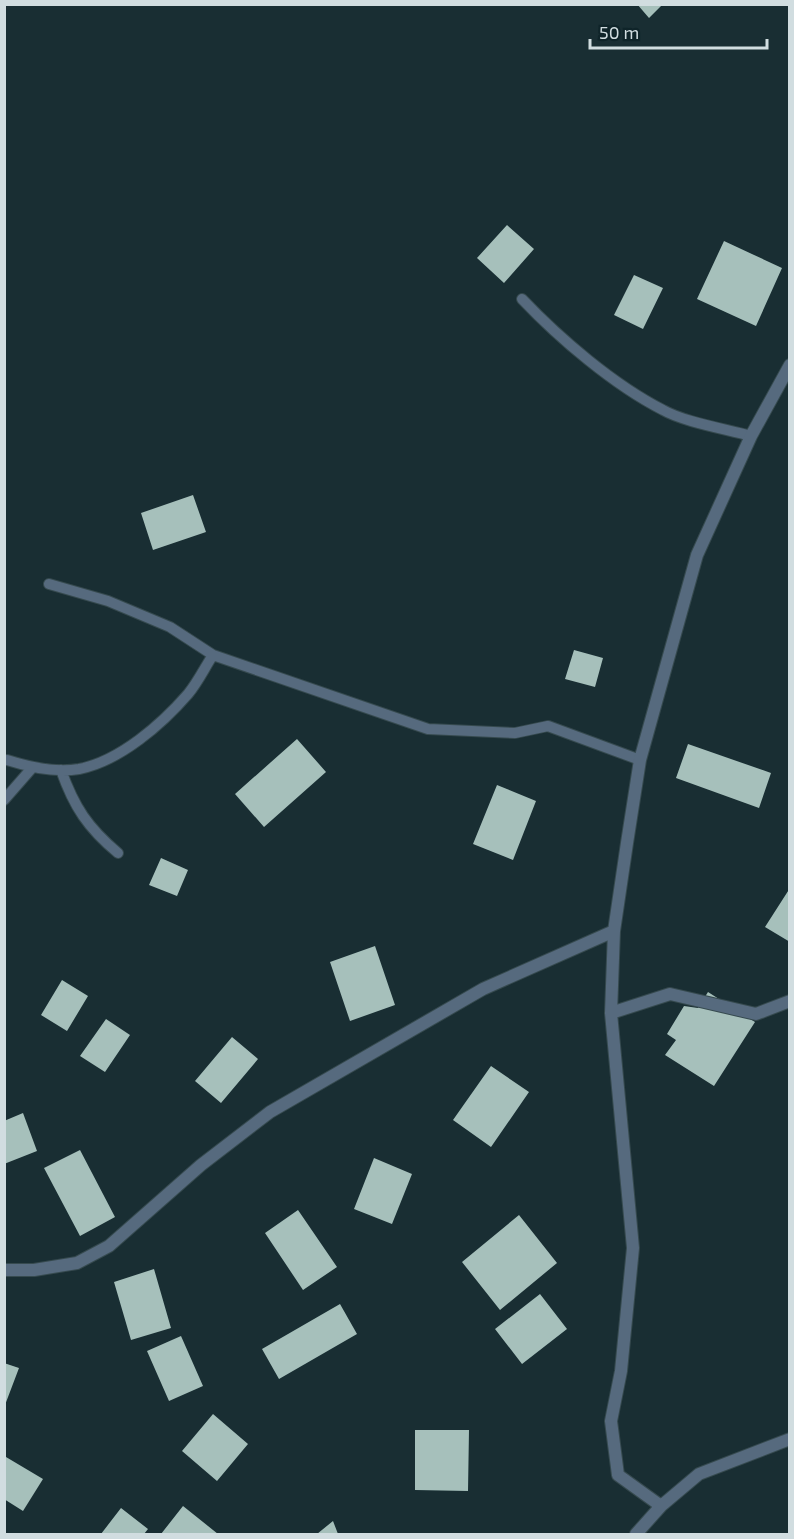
<svg xmlns="http://www.w3.org/2000/svg" width="794" height="1539" viewBox="0 0 794 1539" font-family="'Exo 2',sans-serif">
<rect width="100%" height="100%" fill="#192e33"/>
<path fill="#a6c0bb" d="M637 4H663L649 18Z
M507 225 534 249 504 283 477 258Z
M724 241 782 268 756 326 697 299Z
M634 275 663 288 643 329 614 315Z
M193 495 206 532 153 550 141 513Z
M574 650 603 658 595 687 565 679Z
M297 739 326 772 264 827 235 794Z
M688 744 771 773 759 808 676 778Z
M497 785 536 801 513 860 473 844Z
M161 858 188 870 177 896 149 885Z
M790 888V942L765 927Z
M375 946 395 1005 350 1021 330 962Z
M62 980 88 996 67 1031 41 1015Z
M708 992 755 1022 714 1086 665 1055 676 1040 667 1034 684 1006 698 1008Z
M106 1019 130 1035 105 1072 80 1056Z
M232 1037 258 1059 221 1103 195 1081Z
M491 1066 529 1092 491 1147 453 1120Z
M23 1113 37 1151 4 1164V1121Z
M80 1150 115 1217 80 1236 44 1168Z
M374 1158 412 1174 392 1224 354 1209Z
M298 1210 337 1267 303 1290 265 1233Z
M519 1215 557 1263 500 1310 462 1262Z
M154 1269 171 1328 131 1340 114 1282Z
M540 1294 567 1329 522 1364 495 1329Z
M340 1304 357 1334 279 1379 262 1349Z
M181 1336 203 1386 169 1401 147 1351Z
M4 1363 19 1368 5 1405H4Z
M213 1414 248 1444 217 1481 182 1451Z
M415 1430H469L468 1491 415 1490Z
M6 1457 43 1479 23 1511 4 1499Z
M183 1506 218 1534H161Z
M121 1508 148 1529 144 1534H101Z
M333 1521 338 1534H317Z"/>
<g fill="none" stroke-linecap="round" stroke-linejoin="round">
<defs>
<path id="lane" d="M522 299C560 339 614 385 663 410 684 422 726 429 751 436
M49 584 108 601 170 627 213 655 428 729 515 733 548 726 640 760
M7 760C29 767 55 773 79 769 120 761 162 724 188 694 198 682 205 667 213 655
M61 770C74 807 88 828 118 853
M4 800 32 768"/>
<path id="street" d="M611 1013 670 994 756 1014 790 1001
M4 1270H34L77 1263 109 1246 201 1165 270 1112 483 989 614 931
M661 1506 618 1475 611 1421 621 1371 633 1248 611 1013 614 931 627 843 640 760 697 555 751 436 790 365
M636 1534 661 1506 699 1474 790 1439"/>
</defs>
<use href="#lane" stroke="#364a4f" stroke-width="12"/>
<use href="#street" stroke="#364a4f" stroke-width="14"/>
<use href="#lane" stroke="#566a7e" stroke-width="10"/>
<use href="#street" stroke="#566a7e" stroke-width="12"/>
</g>
<rect width="794" height="1539" fill="none" stroke="#d1dde0" stroke-width="12"/>
<path d="M590 39v9h177v-9" fill="none" stroke="#d1dde0" stroke-width="3"/>
<text x="599" y="39" font-size="18" fill="#d1dde0" stroke="#0f2429" stroke-width="4.5" paint-order="stroke">50 m</text>
</svg>
